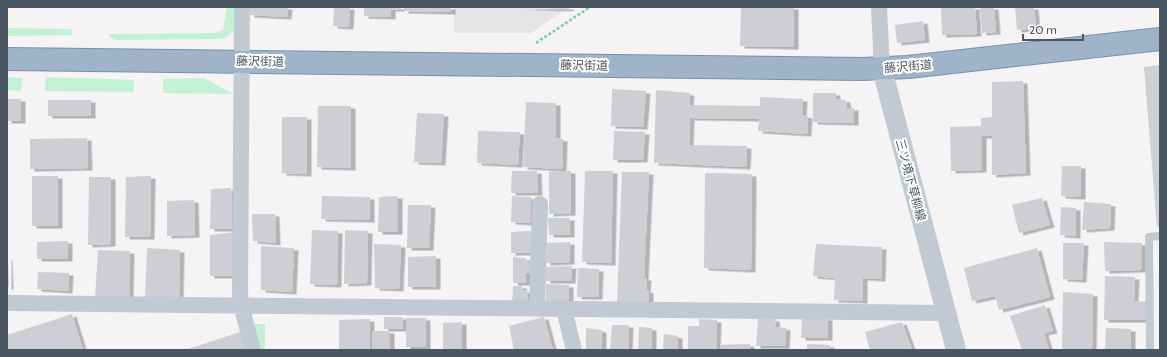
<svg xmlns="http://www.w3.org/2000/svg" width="1167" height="357" viewBox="0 0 1167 357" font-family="Cabin,'Noto Sans JP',sans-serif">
<defs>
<filter id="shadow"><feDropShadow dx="4.5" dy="2.5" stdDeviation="0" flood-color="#0004"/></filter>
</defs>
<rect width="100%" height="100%" fill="#f5f3f3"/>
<path fill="#e6e4e5" d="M454 7H569L531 33H454Z"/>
<path fill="#c3f1d5" d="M227 7H234V31L223 39 115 40 111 38 108 34 215 33 223 30Z
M7 28 71 29 73 35 7 36Z
M7 77 22 78 21 91 7 90Z
M46 77 134 80V92L45 91Z
M204 78 233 94 163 93V79Z
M253 324H265V350H261Z"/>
<path fill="#cdcfd5" filter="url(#shadow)" d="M250 7H288L287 17 250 15Z
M334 7H350L349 27 333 26Z
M364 7H401V9H391V17L364 16Z
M404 7H451V12L404 11Z
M519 7H569V9Z
M741 7H794V47L740 46Z
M941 7H975L977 34 942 35Z
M980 7H994L996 32 982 33Z
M1015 7H1034L1036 28 1017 30Z
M923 21 925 40 897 43 895 25Z
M1160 65V227H1157L1144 67Z
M1023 81 1026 173 992 175V136H982V170L951 171 950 127 981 126V118L992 117V82Z
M612 89 646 91 643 127 611 126Z
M656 90 690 93 689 105 760 106V97L803 99 802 115 808 116 807 134 758 131 759 119 690 118 689 145 747 146 746 167 654 163Z
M813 93H836V99L846 100 847 108H854V123L813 122Z
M7 99H21V121H7Z
M48 100H91V116H48Z
M526 102 556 103V138L563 139 562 169 523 167Z
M318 106H351V168L317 167Z
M417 113 444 114 441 163 414 162Z
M282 117H307V174L282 173Z
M478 131 520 132 518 165 477 163Z
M614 131 645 132 643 160H613Z
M87 138 88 168 30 169V139Z
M1062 166H1081V197L1061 196Z
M512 171H537L538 193H511Z
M549 171H571V213L549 214Z
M585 171H613L611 263 582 262Z
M622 172H649L644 278H647L646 290 649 291V303L617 302Z
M705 173 752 174 751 270 704 268Z
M32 176H58V226H32Z
M151 176 150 237H125L126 177Z
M89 177H111V244L88 245Z
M231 188 232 229H210L211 189Z
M322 196 370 197V220L321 219Z
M398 196V232H378L379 197Z
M512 196 531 197 530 223 511 222Z
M1042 198 1050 225 1019 233 1012 205Z
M194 200 195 235 167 236V201Z
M1084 202 1111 204 1110 228 1082 230Z
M408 205H431L429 248H407Z
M1061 207 1076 208V236L1060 235Z
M252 214H275L276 243 253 241Z
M548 218H570V235H549Z
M312 230 338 231 337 285 310 284Z
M345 230 368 231 367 283 344 284Z
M531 231 530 253H511V232Z
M234 232V276H210V235Z
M68 241V259H37V242Z
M570 242V262L546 263 547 243Z
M1104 242 1142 243 1141 270 1105 271Z
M1063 243H1084L1082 280 1063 279Z
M374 244 401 245 399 289 375 288Z
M816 244 882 247 881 279 863 278V301L834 300 835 278 813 276Z
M261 246 294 248 292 292 261 290Z
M147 248 180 250 179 297 145 298Z
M1037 248 1050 297 999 310 995 296 972 301 964 268Z
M98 250 130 251 129 298H95Z
M436 256V287H408V257Z
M513 257 526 258 527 263 531 262 532 273H526V283H513Z
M7 258H8L9 287H7Z
M572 266 571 281H546L545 267Z
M578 268 599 269 598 297H577Z
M38 272 69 273 68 291 37 289Z
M1105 276 1135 277 1134 302 1147 301 1148 320H1104Z
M546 284 569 285V305H546Z
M513 286H522L523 290 527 291 528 305H512Z
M1063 292 1093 294 1092 350H1062Z
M1045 305 1053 331 1044 333 1049 350H1022L1010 316Z
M72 314 83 350H7V335Z
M384 317H403V329H384Z
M544 317 553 350H514L509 326Z
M406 318H426V347H406Z
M758 318 775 319 776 327 786 328 785 346H756Z
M802 318H828V338H801Z
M370 319V350H339V320Z
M699 319 717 320 716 350H688V326H699Z
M462 322V350H443V323Z
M902 322 912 350H870L865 332Z
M612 325H629L628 350H610Z
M639 327 652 328V350H638Z
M586 328 602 330V350H586Z
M1106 328 1131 329V350H1105Z
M372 331H390V350H372Z
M240 332 246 350H185Z
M664 334 678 336V350H663Z
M750 344V350H720V345Z
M807 344 830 345V350H807Z"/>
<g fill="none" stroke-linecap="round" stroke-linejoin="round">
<defs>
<path id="trunk" d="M7 59 862 69 908 67 1160 39"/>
</defs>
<use href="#trunk" stroke="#7690ad" stroke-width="24"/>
<path stroke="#7ad0a6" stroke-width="2.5" stroke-dasharray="3 2" stroke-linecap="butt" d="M536 43 590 7"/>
<path stroke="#c1cad2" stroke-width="8" d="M1150 350 1149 237 1160 236"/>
<path stroke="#c1cad2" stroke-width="16" d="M242 7 240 291 241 305 253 350
M879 7 882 69
M7 303 946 313
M537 308 540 204
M564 309 574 350"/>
<path stroke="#c1cad2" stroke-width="20" d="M882 69 956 350"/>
<use href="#trunk" stroke="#9fb4c9" stroke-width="22"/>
</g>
<g text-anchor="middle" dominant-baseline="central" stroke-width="4" stroke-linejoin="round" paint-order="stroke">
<g font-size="12" fill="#4a5661" stroke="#fff">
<text transform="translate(260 61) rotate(1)">藤沢街道</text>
<text transform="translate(584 65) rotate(1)">藤沢街道</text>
<text transform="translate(908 66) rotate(-5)">藤沢街道</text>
<text transform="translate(911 180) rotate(75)">三ツ境下草柳線</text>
</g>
</g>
<rect width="1167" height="357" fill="none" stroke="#4a5661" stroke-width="16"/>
<path d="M1023 34v6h60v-6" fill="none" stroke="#4a5661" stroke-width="2"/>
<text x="1029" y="34" font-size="12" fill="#4a5661" stroke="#ffffff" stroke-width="3" paint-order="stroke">20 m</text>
</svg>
